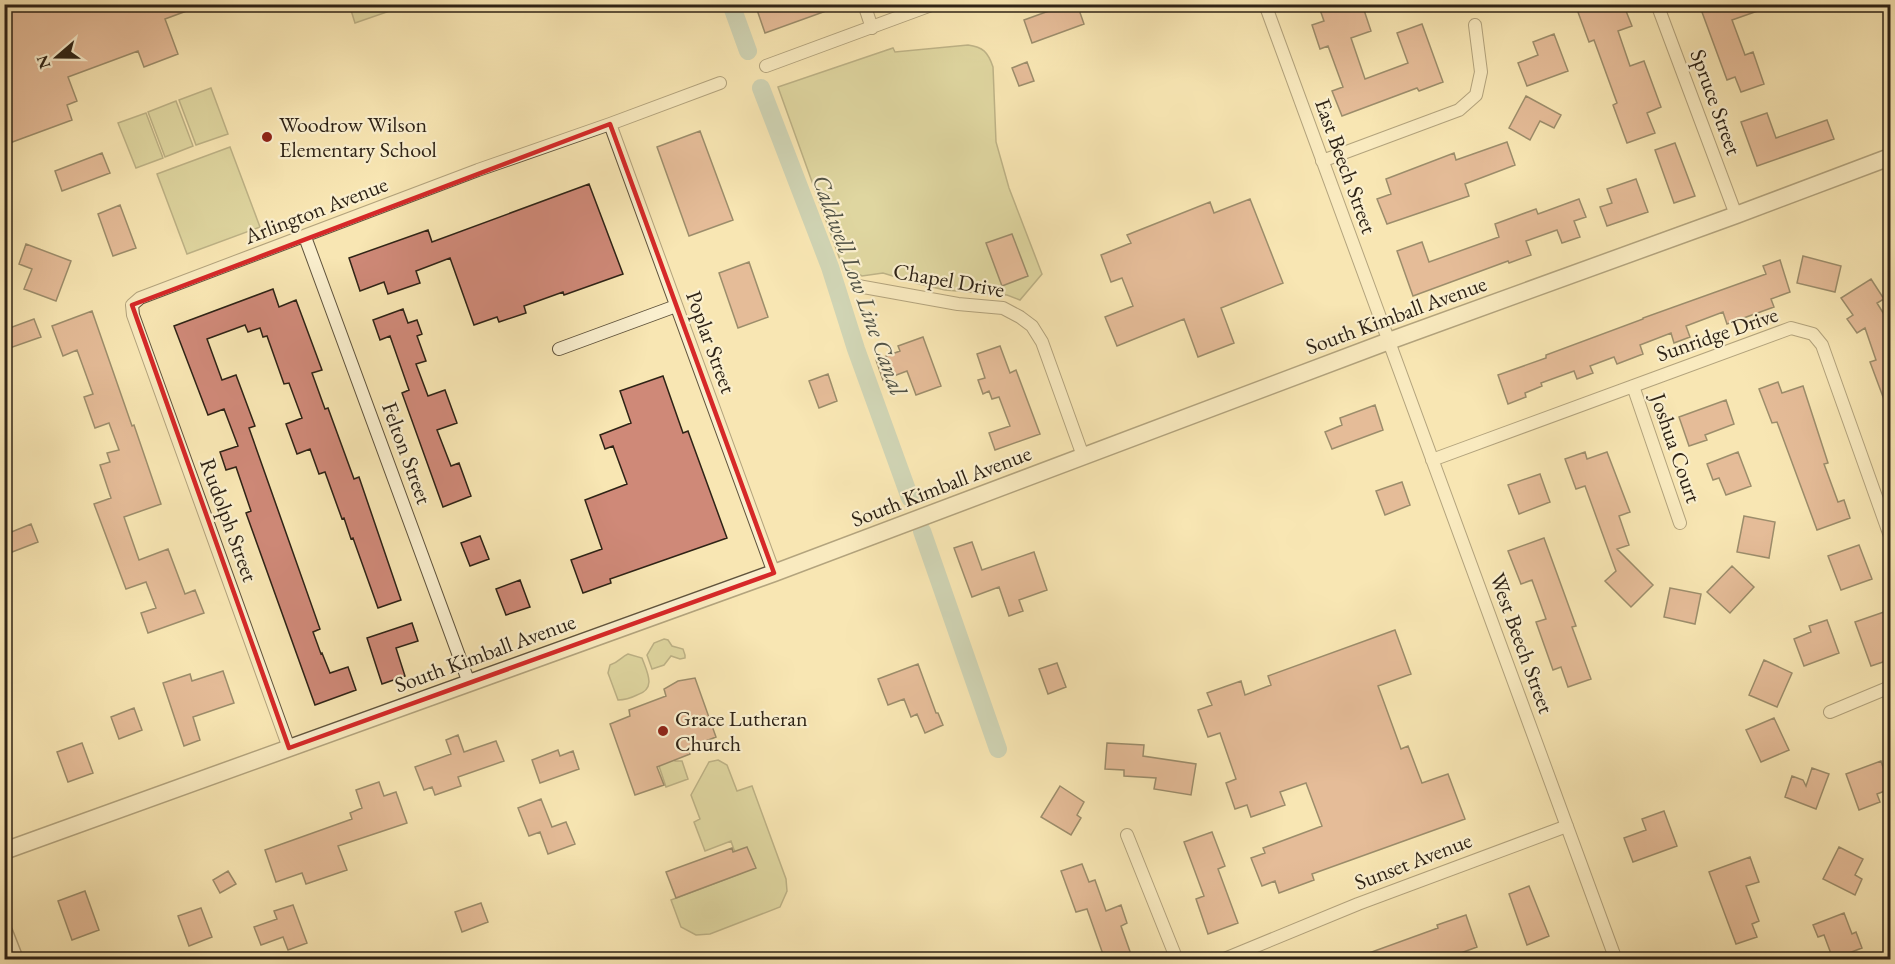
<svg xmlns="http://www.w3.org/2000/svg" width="1895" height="964" viewBox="0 0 1895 964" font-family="'EB Garamond',serif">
<rect width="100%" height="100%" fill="#f8e6b3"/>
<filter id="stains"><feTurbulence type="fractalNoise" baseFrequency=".00333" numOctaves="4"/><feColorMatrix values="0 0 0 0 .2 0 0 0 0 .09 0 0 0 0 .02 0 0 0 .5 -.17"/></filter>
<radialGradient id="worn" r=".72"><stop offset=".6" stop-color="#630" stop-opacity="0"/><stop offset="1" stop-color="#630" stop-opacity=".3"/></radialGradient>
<path fill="#c0c48b" stroke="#777450" stroke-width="1.5" d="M349 4H407V5L355 23Z
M968 45C983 47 988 52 993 67L996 142 1009 188 1042 274 1020 300 1007 295 945 290 919 284 883 273 862 276 852 270 843 268 778 87 893 48 895 52Z
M211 88 228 134 196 145 179 100Z
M176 101 193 146 165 157 148 112Z
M146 113 163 158 136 168 118 123Z
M230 147 260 227 187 254 157 174Z
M664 639 668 640 672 646 683 649 685 655V658L680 659 671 656 664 665 652 669 647 655 654 643Z
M628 654 642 658C647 672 657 689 637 695 631 698 625 700 618 700L608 673 610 665C619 662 621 657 628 654Z
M674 755 675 761H682L688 779 666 787 659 766Z
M718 760 727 765 737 791 752 786 786 879 787 891 780 907 710 934 696 935 681 927 671 900 742 873 731 841 705 851 694 822 700 819 691 795 709 762Z"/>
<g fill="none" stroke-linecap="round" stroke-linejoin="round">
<path stroke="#a0beb5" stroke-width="18" d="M731 4 748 51
M761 88 830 267 856 349 910 498
M922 531 998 749"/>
</g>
<path fill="#cf8978" stroke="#2e2316" stroke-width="1.5" d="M4 4H29L31 10 45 4H199L200 6 165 19 178 54 144 67 138 51 68 77 77 101 67 105 72 120 7 144 4 137Z
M755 4H840V6L765 33Z
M1068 4H1077L1084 24 1032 43 1024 20Z
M1318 4H1362L1371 31 1351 38 1365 79 1408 63 1397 33 1422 24 1443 82 1419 91 1417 88 1342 116 1332 91 1343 87 1328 46 1320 49 1312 25 1324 21Z
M1575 4H1618L1619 8 1624 6 1632 26 1618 31 1630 66 1644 61 1661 107 1647 113 1655 133 1627 143 1613 105 1617 103 1594 40 1589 42Z
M1699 4H1772V6L1732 20 1745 55 1753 52 1764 84 1741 92 1735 77 1727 80Z
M1554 34 1568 71 1527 86 1518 63 1538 55 1533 42Z
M1027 62 1034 81 1019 86 1012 68Z
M1526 96 1561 115 1554 128 1540 121 1530 140 1509 128Z
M1767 113 1776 138 1827 120 1834 139 1757 166 1741 122Z
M700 131 733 220 689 236 657 147Z
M1507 142 1515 165 1465 184 1469 196 1387 224 1377 199 1391 194 1386 179 1454 153 1456 160Z
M1675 143 1695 196 1674 203 1655 150Z
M102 153 110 173 62 191 55 171Z
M1636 179 1648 212 1607 226 1600 207 1612 203 1607 189Z
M589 184 623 274 564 295 563 292 524 306 526 313 499 322 497 317 474 325 450 258 416 271 420 283 388 294 384 282 360 291 349 258 428 230 432 242Z
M1250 199 1283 283 1221 308 1234 343 1198 357 1184 319 1117 346 1105 317 1133 306 1122 278 1111 282 1101 255 1131 243 1127 235 1210 202 1214 213Z
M1579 199 1586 217 1574 221 1580 237 1562 243 1557 230 1526 241 1531 255 1509 263 1508 261 1413 296 1397 251 1422 242 1429 262 1499 237 1495 224 1536 209 1538 214Z
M120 205 136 248 113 256 98 214Z
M1012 234 1028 276 1002 286 986 243Z
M26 244 71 261 56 301 24 289 32 269 19 264Z
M1803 256 1841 266 1835 292 1797 283Z
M1780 260 1790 292 1771 299 1774 307 1727 324 1723 312 1686 326 1690 337 1674 343 1671 333 1640 345 1643 354 1617 364 1614 357 1590 366 1593 373 1577 379 1574 371 1541 383 1542 386 1525 393 1526 397 1508 404 1498 375 1546 358V355L1643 319V318L1766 274 1763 266Z
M749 262 768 317 738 328 719 273Z
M1871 279 1884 299 1877 303 1890 324V413H1889L1870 362 1876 360 1865 328 1857 333 1847 319 1853 315 1841 298Z
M273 289 279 307 296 300 322 370 312 373 325 409 328 408 354 479 359 477 401 600 378 608 353 538 351 539 344 518 342 519 325 472 319 474 310 449 297 454 286 424 302 418 289 383 284 384 267 336 263 337 260 328 248 332 245 325 207 339 222 380 236 375 255 426 249 428 320 629 313 632 321 654 322 653 330 673 348 667 356 690 315 705 246 513 251 511 236 467 226 470 220 452 238 446 224 409 208 415 174 326Z
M403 309 408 323 417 320 422 334 417 336 426 361 416 364 428 396 445 390 457 423 437 430 451 466 459 463 471 496 443 507 402 393 409 390 390 336 380 340 373 320Z
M92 311 132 426 134 425 161 504 124 517 139 560 168 549 185 594 195 590 204 613 148 633 141 613 156 608 146 582 126 589 94 504 111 498 100 465 110 462 107 453 119 450 109 423 95 428 84 397 93 394 77 350 63 356 52 326Z
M34 319 41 337 4 350V330Z
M923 337 941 386 916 395 907 371 883 380 876 360 900 351 898 346Z
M1000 346 1010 373 1016 370 1040 434 995 450 989 433 1010 426 999 397 992 399 989 391 983 394 978 380 985 378 977 354Z
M828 374 837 401 819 408 809 381Z
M663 376 683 433 688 431 727 538 610 579 611 583 583 593 571 560 602 549 585 500 627 484 613 446 605 449 600 435 631 423 620 391Z
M1778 382 1782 393 1803 386 1828 463 1824 464 1838 502 1844 500 1850 518 1817 530 1777 422 1772 423 1759 389Z
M1726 400 1734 424 1705 435 1707 440 1689 446 1679 417Z
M1375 405 1383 430 1332 449 1325 432 1342 425 1340 418Z
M1585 452 1587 459 1607 452 1630 512 1619 516 1629 545 1617 549 1653 585 1631 607 1605 581 1616 571 1585 486 1576 489 1565 459Z
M1738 452 1751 486 1726 495 1719 478 1713 480 1707 464Z
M1540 474 1550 502 1519 514 1508 485Z
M1402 482 1410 505 1385 515 1376 491Z
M1744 516 1775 522 1769 558 1737 552Z
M31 524 38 542 7 554 4 546V535Z
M480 536 489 559 470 566 461 543Z
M1544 538 1576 626 1572 627 1591 679 1568 687 1561 667 1553 670 1536 622 1546 619 1532 580 1521 584 1508 551Z
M972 542 982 570 1034 552 1047 590 1019 600 1023 611 1009 616 999 587 972 597 954 548Z
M1859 545 1872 579 1841 590 1828 556Z
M1732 566 1754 587 1730 613 1707 592Z
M520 580 530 607 506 615 496 589Z
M1670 588 1701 594 1695 624 1664 617Z
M1884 612 1890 629V645L1885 647 1889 660 1871 666 1855 622Z
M1827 620 1839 653 1804 666 1794 639 1811 632 1809 626Z
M412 623 418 641 396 648 405 676 382 684 367 638Z
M1395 630 1411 674 1378 686 1401 749 1408 746 1422 783 1448 774 1465 819 1312 874 1314 880 1279 893 1275 881 1262 886 1251 858 1265 853 1263 848 1322 826 1306 783 1280 792 1285 805 1251 817 1247 805 1235 809 1226 783 1236 779 1220 733 1208 737 1198 710 1212 705 1207 693 1241 681 1245 695 1271 685 1268 676Z
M1764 660 1792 673 1777 707 1749 695Z
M1057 663 1066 687 1048 694 1039 669Z
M918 664 936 713H938L943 725 925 733 917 714 911 717 904 699 888 705 878 679Z
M223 671 234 703 193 717 200 740 184 746 163 683 190 674 192 681Z
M695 678 716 737 688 748 690 754 657 767 664 785 635 795 610 724 630 716 629 710 666 696 664 689 678 681Z
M134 708 142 730 119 739 111 717Z
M1774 718 1789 750 1761 762 1746 730Z
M458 735 464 752 496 741 504 761 458 777 461 786 435 795 432 787 424 790 415 767 451 754 446 740Z
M82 743 93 773 68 782 57 752Z
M1107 743 1144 745 1143 756 1196 764 1191 795 1154 789 1156 778 1124 776V770L1105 769Z
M558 750 560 756 573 751 579 769 540 783 532 760Z
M1881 761 1890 789 1877 794 1880 802 1859 810 1846 774Z
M1812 768 1829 774 1816 809 1785 797 1792 776 1803 780 1806 786Z
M379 782 384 796 396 792 407 823 338 846 347 870 306 884 302 873 276 882 265 850 352 819 350 813 362 808 356 790Z
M1060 786 1084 802 1077 815 1081 818 1071 835 1041 817Z
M541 799 552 827 566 822 575 844 548 854 540 832 529 836 518 808Z
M1664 811 1677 846 1633 862 1624 838 1646 830 1642 819Z
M1212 832 1225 866 1218 869 1238 923 1208 934 1196 899 1204 896 1184 842Z
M747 847 756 868 676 898 666 872 732 848 733 852Z
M1839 847 1863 859 1855 875 1862 879 1855 895 1823 879Z
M1750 857 1759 882 1746 886 1759 921 1752 924 1757 937 1736 944 1709 872Z
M1082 864 1089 882 1095 880 1106 911 1121 905 1127 923 1121 926 1133 960H1105L1087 909 1076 912 1061 871Z
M228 871 236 884 220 893 213 880Z
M1529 886 1549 936 1527 945 1509 894Z
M85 891 99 930 72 940 58 901Z
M481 903 488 922 462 932 455 912Z
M293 905 307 943 288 950 283 937 261 945 254 927 277 919 274 911Z
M201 908 212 937 189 946 178 916Z
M1844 913 1852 934 1856 932 1862 948 1833 959 1824 935 1818 937 1813 925Z
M1466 915 1477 947 1442 960H1355V958L1438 928 1437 925Z"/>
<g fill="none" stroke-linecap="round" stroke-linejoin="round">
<defs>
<path id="minor" d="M864 4 872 28
M1265 4 1616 960
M1657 4 1736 215
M766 66 934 4
M610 124 774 573
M1322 161 1459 110 1476 95 1481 72 1475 25
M305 237 469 683
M858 286 958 304 1003 308 1020 317 1032 326 1042 342 1083 456
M559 349 676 306
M1633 386 1680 523
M1432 460 1791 328 1813 334 1822 345 1890 536
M1830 712 1890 687
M289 748 133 315 132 305 140 298 478 170 610 124 720 83
M1127 835 1177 960
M1222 960 1358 904 1567 826"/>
<path id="tertiary" d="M4 851 774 573 1389 341 1736 215 1890 157
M4 932 15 960"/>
</defs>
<use href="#minor" stroke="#60543d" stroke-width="14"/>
<use href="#tertiary" stroke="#60543d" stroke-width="19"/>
<use href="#minor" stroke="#faefce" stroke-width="12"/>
<use href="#tertiary" stroke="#faefce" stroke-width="16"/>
</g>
<path d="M0 0H1895V964H0ZM610 124 774 573 289 748 132 305Z" fill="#f8e6b3" fill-opacity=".55" fill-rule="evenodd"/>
<path fill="none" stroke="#d62828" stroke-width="4.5" stroke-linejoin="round" d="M610 124 774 573 289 748 132 305Z"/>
<g fill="#8f2418" stroke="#faefce" stroke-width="2">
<circle cx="267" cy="137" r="6"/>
<circle cx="663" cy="731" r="6"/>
</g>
<g text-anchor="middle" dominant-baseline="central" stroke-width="4.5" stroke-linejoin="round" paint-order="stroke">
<g font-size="22" fill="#2e2316" stroke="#faefce">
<text transform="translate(1716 102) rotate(70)">Spruce Street</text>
<text transform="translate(1346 166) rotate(70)">East Beech Street</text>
<text transform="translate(316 210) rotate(-21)">Arlington Avenue</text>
<text transform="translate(949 280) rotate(10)">Chapel Drive</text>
<text transform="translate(1396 315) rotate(-20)">South Kimball Avenue</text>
<text transform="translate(1717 334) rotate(-19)">Sunridge Drive</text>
<text transform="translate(711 342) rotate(70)">Poplar Street</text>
<text transform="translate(1676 448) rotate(71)">Joshua Court</text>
<text transform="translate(407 453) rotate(70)">Felton Street</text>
<text transform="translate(941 486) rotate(-21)">South Kimball Avenue</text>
<text transform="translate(229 520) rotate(70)">Rudolph Street</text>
<text transform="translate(1522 643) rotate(70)">West Beech Street</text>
<text transform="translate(485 653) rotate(-20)">South Kimball Avenue</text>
<text transform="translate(1413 861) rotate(-21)">Sunset Avenue</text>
</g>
<g font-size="22" fill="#2e2316" stroke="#faefce" text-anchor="start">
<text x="279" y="124">Woodrow Wilson<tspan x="279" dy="25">Elementary School</tspan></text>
<text x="675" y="718">Grace Lutheran<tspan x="675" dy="25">Church</tspan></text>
</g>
<g font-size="24" font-style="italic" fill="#505246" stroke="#faefce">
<text transform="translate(860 285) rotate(70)">Caldwell Low Line Canal</text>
</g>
</g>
<rect width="1895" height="964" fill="none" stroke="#f8e6b3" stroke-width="24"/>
<rect x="6" y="6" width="1883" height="952" fill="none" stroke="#2e2316" stroke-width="3"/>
<rect x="12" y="12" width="1871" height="940" fill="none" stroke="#2e2316" stroke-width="1.5"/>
<g transform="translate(57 57) rotate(250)" stroke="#faefce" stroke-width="4.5" paint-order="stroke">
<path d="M0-4.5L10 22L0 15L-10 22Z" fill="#2e2316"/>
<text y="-9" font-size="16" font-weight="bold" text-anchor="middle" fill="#2e2316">N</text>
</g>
<rect width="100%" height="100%" filter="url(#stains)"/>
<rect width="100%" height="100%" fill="url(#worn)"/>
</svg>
